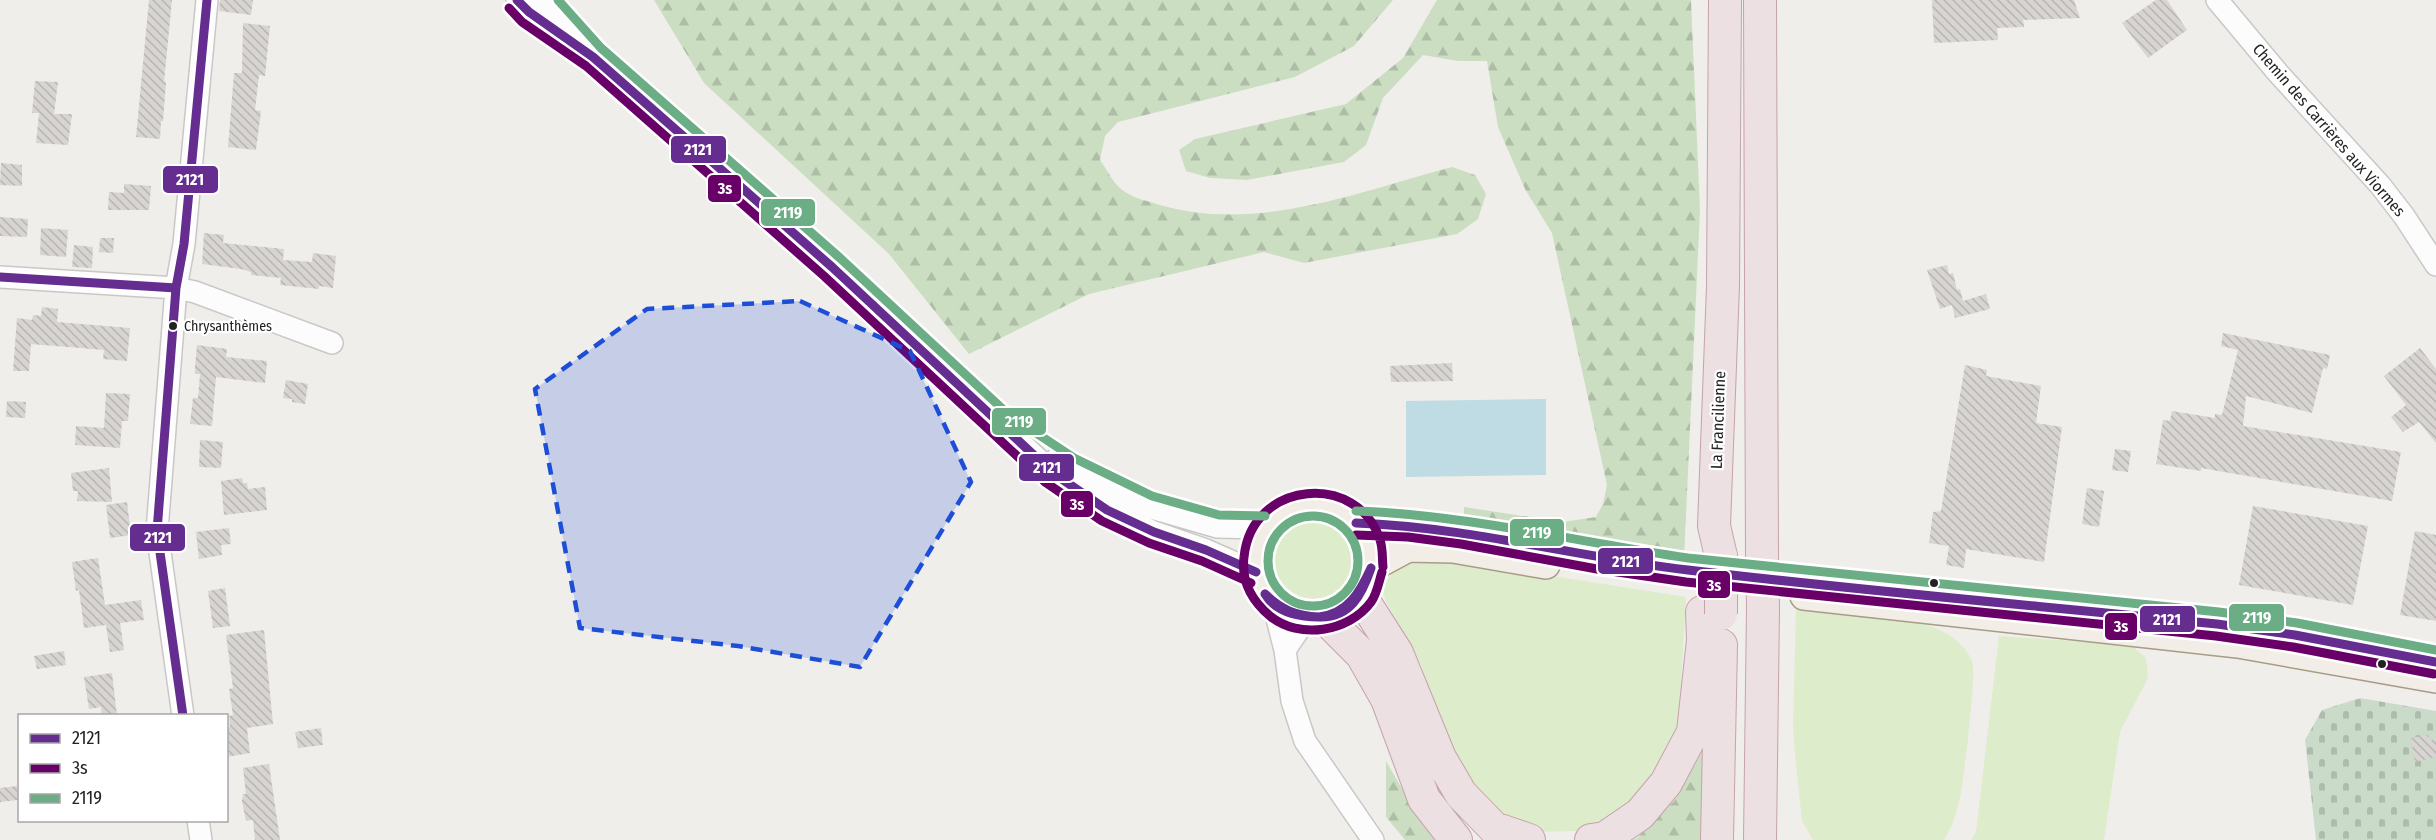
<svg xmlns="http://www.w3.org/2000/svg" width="2436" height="840" viewBox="0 0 2436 840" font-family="'Fira Sans Condensed',sans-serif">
<defs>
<pattern id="forest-firs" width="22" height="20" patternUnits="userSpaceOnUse" patternTransform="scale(1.5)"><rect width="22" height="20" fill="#cbdec1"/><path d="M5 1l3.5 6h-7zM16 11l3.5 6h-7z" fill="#aebea6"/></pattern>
<pattern id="cemetery-stones" width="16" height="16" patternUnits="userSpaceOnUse" patternTransform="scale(1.5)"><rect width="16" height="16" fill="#cadbca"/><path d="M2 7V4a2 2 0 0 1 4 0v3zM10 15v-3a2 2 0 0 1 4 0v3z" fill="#adbcad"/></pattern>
<pattern id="building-back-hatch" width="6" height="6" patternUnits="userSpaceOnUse" patternTransform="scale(1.5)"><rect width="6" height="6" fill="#d7d4d2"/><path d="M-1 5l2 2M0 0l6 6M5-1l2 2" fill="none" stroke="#b8b6b4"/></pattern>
</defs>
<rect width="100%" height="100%" fill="#f0eeeb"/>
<path fill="#ddeccb" d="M1275 560a39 39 0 1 1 78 0a39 39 0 1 1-78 0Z
M1439 558 1686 597 1678 736 1654 785 1615 819 1577 831 1534 832 1491 814 1466 783 1432 701 1421 664 1385 600 1383 585C1401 560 1410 563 1439 558Z
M1796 606C1843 610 1952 610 1972 661 1976 673 1969 724 1968 739 1963 773 1963 810 1944 840H1813L1802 821 1795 754 1793 727Z
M1999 636 2131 645 2146 658 2148 678 2120 732 2104 840H1971L1976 832Z"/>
<path fill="url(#forest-firs)" d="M654 0H1393L1354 46 1295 77 1118 122 1105 136 1100 160C1106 168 1111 179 1118 186 1129 198 1145 200 1160 205 1257 233 1358 192 1452 167L1475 175 1486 194 1478 219 1457 234 1304 263 1264 252 1089 294 969 354 889 254 704 83Z
M1437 0H1691L1700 210 1684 559 1464 520V507L1563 522 1596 517 1603 504 1607 485 1552 233 1525 189 1498 127 1487 61H1458L1423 55 1383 98 1366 145 1344 162 1247 180 1210 178 1186 171 1179 150 1195 139 1346 104 1403 58Z
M1704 748 1703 840H1633L1637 838 1675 800Z
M1386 761 1421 822 1437 840H1405L1386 817Z"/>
<path fill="url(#cemetery-stones)" d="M2360 698 2436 711V840H2316L2305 740 2322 710Z"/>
<path fill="#bfdbe3" d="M1546 399V475L1406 477V401Z"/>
<path fill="url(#building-back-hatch)" d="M149 0H172L164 82H166L163 121H161L160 139 136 137Z
M220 0H253L251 15 219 11Z
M1932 0H2074L2080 18 2023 20 2024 27 1997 28 1998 40 1934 43Z
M2156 0H2167L2187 30 2148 58 2122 23Z
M243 23 270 26 265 76 259 75 255 110 261 111 256 150 228 147 234 73H242Z
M35 81 58 82 54 114H72L68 145 36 143 39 113H32Z
M1 163 22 165V186L0 185Z
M124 184 151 186 149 210H108L109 192 124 193Z
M0 217 28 219 27 237 0 236Z
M41 228 68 230 66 257 40 255Z
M204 233 224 235 223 243 284 249 283 260 312 262 313 253 336 256 333 288 319 286V289L280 285 281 278 251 275V272L241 269 202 264Z
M100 238H114L113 253 99 252Z
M74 245 93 247 92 268 72 267Z
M1947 265 1949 274 1953 273 1957 290 1960 289 1963 301 1986 294 1990 309 1955 318 1952 305 1940 309 1927 270Z
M42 307 58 309 57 322 130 328 127 361 103 359 104 350 31 344 29 371H13L17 318 32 320 33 315 41 316Z
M2223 333 2330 355 2327 369 2323 368 2312 413 2246 396 2243 426 2401 452 2392 501 2201 468V471L2156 464 2163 420 2170 421 2172 411 2215 418V414L2222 415 2238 350 2221 346Z
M197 345 227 349 226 357 267 361 265 383 216 377 212 426 190 424 193 398H198L200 374H195V367Z
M2420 348 2436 369V443L2419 422 2403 432 2391 417 2406 405 2384 376Z
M1452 363 1453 381 1391 382 1390 366Z
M1965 365 1987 370 1986 376 2041 386 2036 423 2062 427 2044 562 1966 549 1964 568 1946 565 1949 546 1929 543 1933 512 1941 511Z
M286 380 308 384 305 404 292 402V399L283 398Z
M106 393 130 394 128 421H122L120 448 75 445 76 426 104 428Z
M7 401 26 402 25 418 6 417Z
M200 440 223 442 221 468 199 467Z
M2115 449 2131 451 2128 472 2112 470Z
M109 468 112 502 77 501 78 491H73L71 473Z
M242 478 243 483H247L248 489 265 487 267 510 224 515 221 481Z
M2087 488 2104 491 2099 527 2082 524Z
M127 502 131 535 110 538 106 505Z
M2253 506 2368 526 2353 605 2239 585Z
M229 528 231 544 221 545 222 555 199 559 196 532Z
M2415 531 2436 535V621L2400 615Z
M98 558 105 605 141 600 144 620 120 623 124 650 110 652 106 625 84 628 79 590 76 591 72 562Z
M225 588 230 626 213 628 208 591Z
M264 630 273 724 247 728 250 753 226 757V727H230L229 716 233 715 229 689 233 688 226 635Z
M64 651 66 665 37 669 34 656Z
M112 673 117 716H102L101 707 89 709 84 677Z
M321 728 323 745 298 748 295 732Z
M2428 735 2429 740H2436V757L2415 762 2411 738Z
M269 764 280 840H255L253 820 246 821 242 801 243 794H246L243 768Z
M17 786 18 800 0 802V788Z"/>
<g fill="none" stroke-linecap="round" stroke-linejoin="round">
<path stroke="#c7c5c3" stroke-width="27" stroke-dasharray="27 14" stroke-linecap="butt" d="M1687 570 1805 582"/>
<defs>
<path id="minor" d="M517 0 529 12 593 57 832 267 1053 473 1107 510 1154 532 1206 550 1256 572
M542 0 574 34
M2217 0 2278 73 2380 185 2404 216 2436 265
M0 277 176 288 195 292 332 343
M1055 460 1068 468 1148 507 1217 527 1265 528
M1273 603 1285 650 1292 701 1305 741 1373 840
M1285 650 1306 619
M183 716 157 531 176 288 184 244 207 0
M198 820 201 840"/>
<path id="major" d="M1256 561a57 57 0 1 1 114 0a57 57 0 1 1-114 0Z
M1356 523C1468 528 1577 553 1687 570
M1371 568 1408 548 1453 549 1546 565
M1804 596 2238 644 2436 679
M2245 628 2367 649"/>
<path id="highway" d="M1760 0 1762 557
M1721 556 1714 526 1723 286 1725 0
M1360 595 1397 653 1440 758 1461 794 1494 828 1529 840
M1325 618 1362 655 1387 699 1424 799 1456 840
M1591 840 1605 838 1640 814 1666 783 1693 732 1703 640 1702 612
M1717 840 1721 645
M1760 840 1763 608"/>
</defs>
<use href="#minor" stroke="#c9c8c7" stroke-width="24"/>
<use href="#major" stroke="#a79c86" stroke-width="30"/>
<use href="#highway" stroke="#c5a2ac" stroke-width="34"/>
<use href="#minor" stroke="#fdfcfc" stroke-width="21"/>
<use href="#major" stroke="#f3ede7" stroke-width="27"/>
<use href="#highway" stroke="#ece0e2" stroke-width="32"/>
<defs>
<path id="highway-bridge" d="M1762 557 1763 608
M1721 614V556"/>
</defs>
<use href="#highway-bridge" stroke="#c5a2ac" stroke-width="34" stroke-linecap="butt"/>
<use href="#highway-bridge" stroke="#ece0e2" stroke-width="32"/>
<defs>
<path id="bus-1" d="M517 0 529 12 593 57 832 267 1053 473 1107 510 1154 532 1206 550 1256 572
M0 277 176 288
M1356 523C1469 527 1577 557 1688 570 1864 591 2041 606 2217 624L2295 635 2436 662
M1265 594C1281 610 1296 616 1319 617
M1265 594C1276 613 1299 617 1319 617
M1319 617C1351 618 1362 594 1371 568
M1319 617C1348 614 1360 592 1371 568
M183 716 157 531 176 288 184 244 207 0"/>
<path id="bus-2" d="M509 8 522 22 586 66 824 276 1045 482 1102 521 1149 543 1202 561 1251 583
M1356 535 1408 537 1461 544 1597 569 1686 582 2216 636 2293 647 2434 674
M1382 572C1379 581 1377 594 1371 602 1349 632 1299 640 1270 616 1251 600 1241 581 1244 557 1252 479 1359 472 1380 540 1383 548 1382 558 1383 567"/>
<path id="bus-3" d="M558 0 601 48 840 258 1009 415 1074 458 1152 496 1219 515 1265 516
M1356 511C1468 515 1578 542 1688 558L2219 612 2297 623 2436 650
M1268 561a45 45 0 1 1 90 0a45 45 0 1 1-90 0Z"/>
</defs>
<use href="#bus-1" stroke="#fff" stroke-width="14"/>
<use href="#bus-2" stroke="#fff" stroke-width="14"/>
<use href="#bus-3" stroke="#fff" stroke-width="14"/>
<use href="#bus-1" stroke="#662d91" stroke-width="9"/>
<use href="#bus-2" stroke="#680068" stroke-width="9"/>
<use href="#bus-3" stroke="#6bad85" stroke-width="9"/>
</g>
<path fill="#1d4ed8" fill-opacity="0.2" stroke="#1d4ed8" stroke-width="4.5" stroke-dasharray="12 8" stroke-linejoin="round" d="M800 301 910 351 971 482 860 667 738 646 580 628 535 389 647 309Z"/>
<g fill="#222" stroke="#fff" stroke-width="2">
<circle cx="173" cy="326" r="5"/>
<circle cx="1934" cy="583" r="5"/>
<circle cx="2382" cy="664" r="5"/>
</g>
<g text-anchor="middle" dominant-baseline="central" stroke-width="4.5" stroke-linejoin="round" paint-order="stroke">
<g font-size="14" fill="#222" stroke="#fff" text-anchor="start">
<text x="184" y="326">Chrysanthèmes</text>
</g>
<g font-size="16" fill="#222" stroke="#fff">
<text transform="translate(2329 130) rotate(49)">Chemin des Carrières aux Viormes</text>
<text transform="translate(1718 420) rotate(-88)">La Francilienne</text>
</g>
</g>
<g stroke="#fff" stroke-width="2">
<rect x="670" y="135" width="57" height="29" rx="6" fill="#662d91"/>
<rect x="162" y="165" width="57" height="29" rx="6" fill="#662d91"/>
<rect x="707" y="174" width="35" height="29" rx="6" fill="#680068"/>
<rect x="760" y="198" width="56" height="29" rx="6" fill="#6bad85"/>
<rect x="991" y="407" width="56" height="29" rx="6" fill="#6bad85"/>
<rect x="1018" y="453" width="57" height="29" rx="6" fill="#662d91"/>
<rect x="1060" y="490" width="34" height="28" rx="6" fill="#680068"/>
<rect x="1509" y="518" width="56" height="29" rx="6" fill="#6bad85"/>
<rect x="129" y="523" width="57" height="29" rx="6" fill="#662d91"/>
<rect x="1597" y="547" width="57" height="28" rx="6" fill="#662d91"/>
<rect x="1697" y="570" width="34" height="29" rx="6" fill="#680068"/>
<rect x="2228" y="603" width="57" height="29" rx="6" fill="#6bad85"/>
<rect x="2139" y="605" width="57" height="28" rx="6" fill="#662d91"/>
<rect x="2104" y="612" width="34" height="29" rx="6" fill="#680068"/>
</g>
<g font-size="16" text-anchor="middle" font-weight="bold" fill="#fff">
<text x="698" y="155">2121</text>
<text x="190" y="185">2121</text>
<text x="725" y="194">3s</text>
<text x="788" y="218">2119</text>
<text x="1019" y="427">2119</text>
<text x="1047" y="473">2121</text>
<text x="1077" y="510">3s</text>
<text x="1537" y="538">2119</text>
<text x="158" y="543">2121</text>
<text x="1626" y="567">2121</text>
<text x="1714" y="591">3s</text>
<text x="2257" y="623">2119</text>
<text x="2167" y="625">2121</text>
<text x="2121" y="632">3s</text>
</g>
<rect x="18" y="714" width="210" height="108" fill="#ffffff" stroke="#a7a7a7" stroke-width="1.5"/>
<rect x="30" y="734" width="30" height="9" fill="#662d91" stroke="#a7a7a7" stroke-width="1.5"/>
<text x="72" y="744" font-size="18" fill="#222222">2121</text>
<rect x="30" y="764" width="30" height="9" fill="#680068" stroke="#a7a7a7" stroke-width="1.5"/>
<text x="72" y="774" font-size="18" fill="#222222">3s</text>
<rect x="30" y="794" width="30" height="9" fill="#6bad85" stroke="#a7a7a7" stroke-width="1.5"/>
<text x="72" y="804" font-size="18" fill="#222222">2119</text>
</svg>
